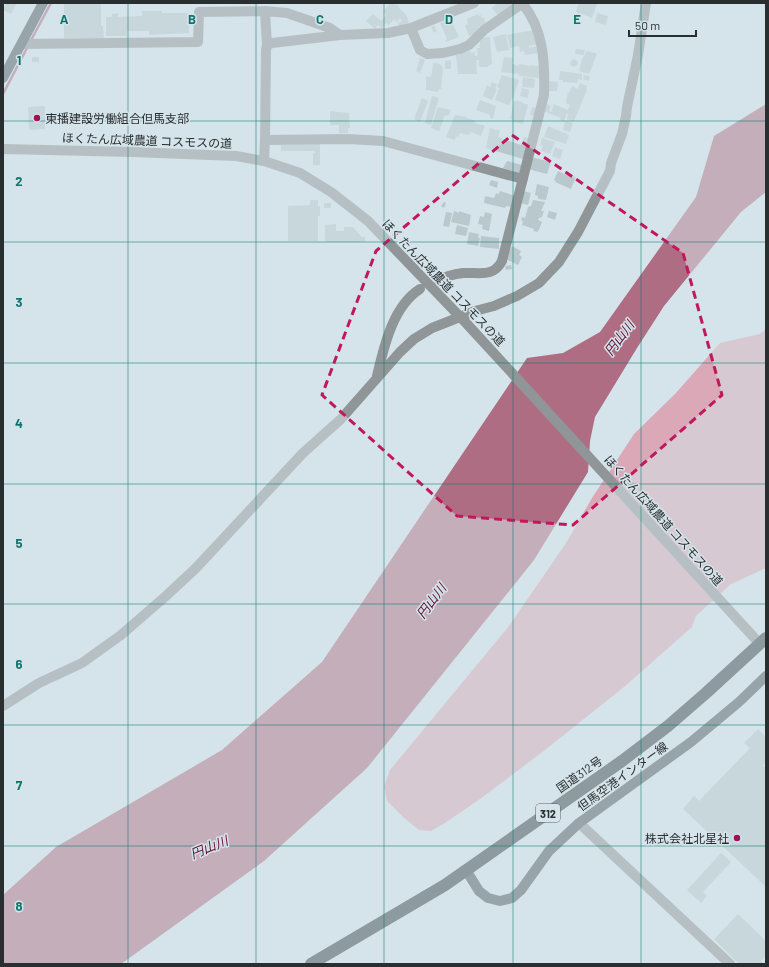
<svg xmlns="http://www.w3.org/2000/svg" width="769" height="967" viewBox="0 0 769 967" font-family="Barlow,'Noto Sans JP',sans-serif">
<rect width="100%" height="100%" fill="#d5e4ea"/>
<path fill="#daa8b7" d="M766 329V568L731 584 696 616 692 627 624 687 545 750 480 799 445 823 431 831 419 830 403 817 387 801 384 786 390 770 509 626 566 543 592 498 634 434 675 394 720 343 760 334Z"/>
<path fill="#ae6d82" d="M766 104V192L741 212 664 306 637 348 595 417 590 441 588 472 534 560 367 768 264 861 121 964H3V895L56 847 222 750 322 662 527 358 563 353 600 332 696 197 714 136Z"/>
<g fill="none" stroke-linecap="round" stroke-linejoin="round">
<path stroke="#ae6d82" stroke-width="2.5" d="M30 42 51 3
M3 94 28 46"/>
</g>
<path fill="#b9c8cd" d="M6 3H17L11 14 3 10Z
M64 3H101V26H103L104 38H64Z
M244 3H258V5L244 4Z
M391 3 395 5 396 4 399 7V8L406 15 409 22 400 26 398 23 402 21 400 18 397 22 394 19 389 25 386 23 382 28 378 25 375 29 366 21 373 14 380 20H382L386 15 383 11Z
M497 3H510L513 6 499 17 492 8Z
M579 3 597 4 592 18 576 12Z
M142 11H162V13H189V18H193V25H189V33L149 35V31H127V36H106V17H112V14L118 13V17L142 16Z
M597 13 608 16 606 25 595 22Z
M478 14 479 16 481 15 482 18 484 17 486 24 478 27 480 31 469 36 465 26 468 24 467 19Z
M448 17 449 19 450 18 459 37 446 42 445 40 447 39 440 23 444 21 443 20Z
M434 25 437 31 434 33 431 27Z
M534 30 537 44 529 46V48L537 46 539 53 525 55 524 51 520 52 519 46 510 48 507 35Z
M506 34 509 50 497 52 493 37Z
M490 37 492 64 488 66V67H479V60H476L477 74H458L456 55H460V52L471 51V53L475 52V56L478 55 477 48H480L479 45H480V38Z
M576 49 585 50 584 55 575 54Z
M587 51 597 54 589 74 579 71 582 59Z
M32 57H39V62H32Z
M504 57 513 58 512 64 519 66V64L531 66 532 65 541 67 539 78 519 76V74L501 72Z
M420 58 425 60 420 73 416 71Z
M570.5 63a3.5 3.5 0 1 1 7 0a3.5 3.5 0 1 1-7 0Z
M451 60V69H445V61Z
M433 63 440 64 443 68 441 89H439L438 92 426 90V76L430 77 432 74Z
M560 71 582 74V80L578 79 577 83 563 82V80H559Z
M502 75 519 80 513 99 512 98 509 105 495 100 499 88 497 87Z
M584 75 590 77 589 81 583 79Z
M523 77 535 79 534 88 522 87Z
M548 81 558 82 557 91H548Z
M492 82 497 84 495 89H497L492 100 483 96 487 85 490 87Z
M580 83 587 86 586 89 587 90 574 121 567 119 568 114 567 113 564 121 560 120 561 118 543 111 546 104 551 106 549 111 551 112 554 104 568 110 570 105 566 103 568 92 569 93 572 86 578 89Z
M522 88 529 90 528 98 520 96Z
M432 96 439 98 431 125 425 123Z
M422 98 428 101 420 122 414 119Z
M480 100 496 106 493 119 490 118V115L476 110Z
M516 100 528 105 523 124 513 122 514 120 510 119 514 101 516 102Z
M45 106V129L29 130 28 107Z
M438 107 451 110 448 116 445 115 439 131 431 128Z
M532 107 536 108 534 116 530 115Z
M330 111 349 113 350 128H348V133H339V125H330Z
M455 115 467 117 466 118 476 121 475 123 485 126 481 136 470 132 469 135 460 133 458 137 456 136 455 140 446 137Z
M565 121 573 123 570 132 563 130Z
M548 126 569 135 566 144 544 137Z
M490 128 500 131 498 137 521 145 524 137 529 138 523 159 486 148Z
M542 138 555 142 550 154 541 151 543 146 540 145Z
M290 144H320V165H313V153H315V151H281V145Z
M555 147 563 150 560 159 552 156Z
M531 157 551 162 547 174 528 169Z
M507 161 522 165 519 173 503 168Z
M558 171 566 175 567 173 576 177 571 189 555 182 556 181 554 180Z
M491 180 498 182 497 188 489 185Z
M537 184 549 187 546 200 538 199V196L535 195Z
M500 191 515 196 513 207 506 206 505 208 484 203 485 196 494 198 496 193 499 194Z
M523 191 531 193 528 205 520 203Z
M310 200H318V206H320V216H318V241H288V206L310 205Z
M533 200 545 202 541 211H544L542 217 539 218 538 220 542 222 538 232 533 231 534 229 522 225 523 221 521 220 522 217 525 218 528 207 531 206Z
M444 202 446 203 444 208 441 206Z
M324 203H331V208H324Z
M454 211 459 213V211L471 215 469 226 451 222Z
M549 211 557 213 555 220 547 217Z
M446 212 452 213 449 227 443 226Z
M485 212 492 214 489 231 482 229 483 225 478 224 480 216 484 217Z
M336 224V231H344V227H353L361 236V237H365V242H325V225Z
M457 225 468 228 466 236 455 234Z
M469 232 479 234 478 238H480L478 246 467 244Z
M481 236 499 238V249L480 247Z
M512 246 521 251 519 255 522 257 518 265 506 259Z
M511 265 512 269 506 270 505 266Z
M758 729 766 737V762L763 766 766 768V887L683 809 694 796 699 801 750 748 744 743Z
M721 853 731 862 703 892 707 896 701 903 687 890Z
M738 914 766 941V956L761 961 764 963 763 964H739L714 939Z"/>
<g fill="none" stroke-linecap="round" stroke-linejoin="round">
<path stroke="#909698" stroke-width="10" d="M411 28 420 50 427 54 443 53 460 49 469 45 484 30 523 3
M22 44 198 42 199 12 265 11 287 13 330 28 340 35
M267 45 272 43 340 35 388 33 411 28 474 3
M265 140 348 139 383 141 523 179
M3 149 132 152 236 156 264 161 300 173 331 192 368 221 467 324 760 644
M264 161 265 140 266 50 267 45 265 11
M439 280C446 276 455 274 463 273 479 272 493 278 502 261L544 95C545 63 544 29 522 3
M377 376C384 346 393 306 420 289
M3 706 39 683 82 663 121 635 166 596 196 568 303 453 341 419 400 352 414 339 432 328 475 311 494 306 517 296 539 283 559 262 578 232 610 171 611 163 622 134 626 116 627 107 638 55 646 3
M579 823 730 964"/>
<path stroke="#4d585c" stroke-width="10" d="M3 78 43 3
M466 870 479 891 488 898 500 901 512 898 521 890 549 851 579 823 691 742 739 702 766 676"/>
<path stroke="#364347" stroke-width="12" d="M311 964 445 885 622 761 668 726 706 693 766 638"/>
</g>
<path d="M0 0H769V967H0ZM512 135 683 253 722 395 573 525 457 516 322 395 376 251Z" fill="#d5e4ea" fill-opacity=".55" fill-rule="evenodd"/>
<path fill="none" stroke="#c2185b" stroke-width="3" stroke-dasharray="8 5" stroke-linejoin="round" d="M512 135 683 253 722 395 573 525 457 516 322 395 376 251Z"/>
<path fill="none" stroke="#0f766e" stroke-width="1" stroke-opacity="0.55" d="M128 3V964M256 3V964M384 3V964M513 3V964M641 3V964M3 121H766M3 242H766M3 363H766M3 484H766M3 604H766M3 725H766M3 846H766"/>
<g fill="#a11157" stroke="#d5e4ea" stroke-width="1.5">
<circle cx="37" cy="118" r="4"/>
<circle cx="737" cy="838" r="4"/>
</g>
<g text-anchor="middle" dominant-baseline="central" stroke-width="3" stroke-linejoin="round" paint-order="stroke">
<rect fill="#d5e4ea" stroke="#5d6568" stroke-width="1" x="536" y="804" width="24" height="18" rx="3"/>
<g font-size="11" font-weight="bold" fill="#292e30">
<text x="548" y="813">312</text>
</g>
<g font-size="12" fill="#292e30" stroke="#d5e4ea" text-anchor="start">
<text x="45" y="118">東播建設労働組合但馬支部</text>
<text x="729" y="838" text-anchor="end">株式会社北星社</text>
</g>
<g font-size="12" fill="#292e30" stroke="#d5e4ea">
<text transform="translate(147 140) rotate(2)">ほくたん広域農道 コスモスの道</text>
<text transform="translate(444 282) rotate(46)">ほくたん広域農道 コスモスの道</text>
<text transform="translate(664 520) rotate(48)">ほくたん広域農道 コスモスの道</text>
<text transform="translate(579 774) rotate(-35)">国道312号</text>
<text transform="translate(622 776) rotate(-36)">但馬空港インター線</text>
</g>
<g font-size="13" font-style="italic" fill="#600f34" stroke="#d5e4ea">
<text transform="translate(619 338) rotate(-53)">円山川</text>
<text transform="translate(431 601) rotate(-53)">円山川</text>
<text transform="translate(209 847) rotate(-22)">円山川</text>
</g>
</g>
<g font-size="13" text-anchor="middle" font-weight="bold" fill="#0f766e" stroke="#d5e4ea" stroke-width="3" stroke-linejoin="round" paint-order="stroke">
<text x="64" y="24">A</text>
<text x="192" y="24">B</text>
<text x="320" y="24">C</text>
<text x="449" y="24">D</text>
<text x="577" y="24">E</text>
<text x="19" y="65">1</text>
<text x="19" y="186">2</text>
<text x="19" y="307">3</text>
<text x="19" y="428">4</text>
<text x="19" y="548">5</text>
<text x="19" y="669">6</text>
<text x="19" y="790">7</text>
<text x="19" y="911">8</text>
</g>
<rect width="769" height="967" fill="none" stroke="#292e30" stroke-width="8"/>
<path d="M629 30v6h67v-6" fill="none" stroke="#292e30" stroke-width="2"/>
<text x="635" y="30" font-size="12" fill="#292e30" stroke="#d5e4ea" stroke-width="3" paint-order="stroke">50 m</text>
</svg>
